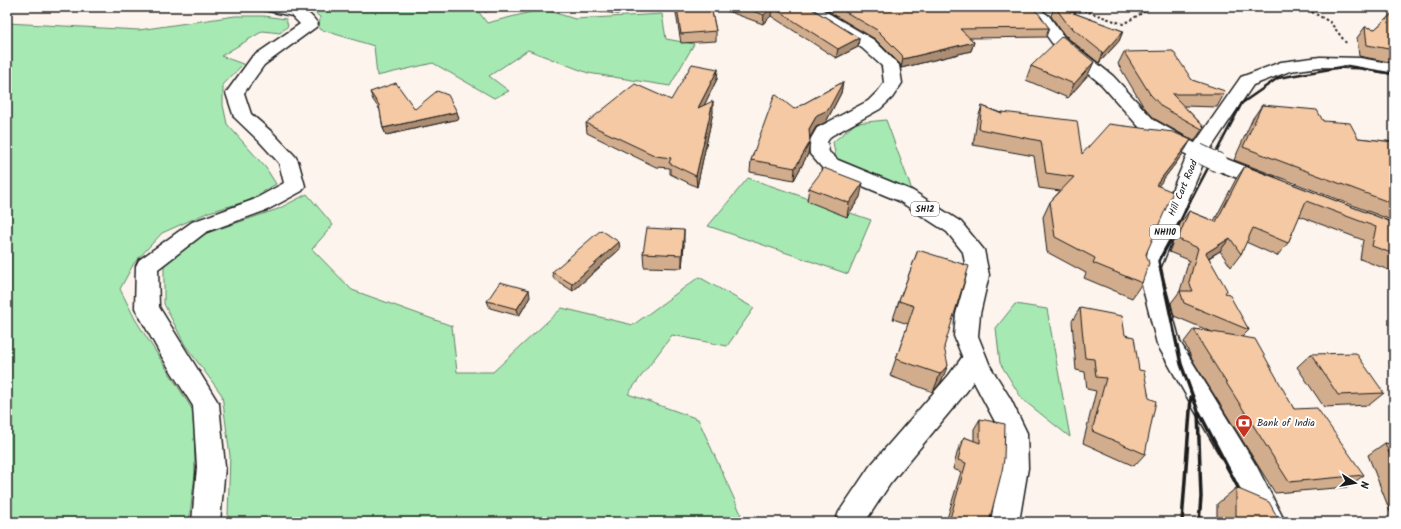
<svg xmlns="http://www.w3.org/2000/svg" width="1401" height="529" viewBox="0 0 1401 529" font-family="Kalam,sans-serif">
<rect width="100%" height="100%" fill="#fdf4ed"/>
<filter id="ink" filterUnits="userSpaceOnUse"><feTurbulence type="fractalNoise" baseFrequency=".025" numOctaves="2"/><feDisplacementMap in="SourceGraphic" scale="8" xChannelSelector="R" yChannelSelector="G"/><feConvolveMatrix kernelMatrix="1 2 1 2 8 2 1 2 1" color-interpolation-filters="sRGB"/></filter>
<g filter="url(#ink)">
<path fill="#a7e9b3" stroke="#628268" d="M307 7H475L487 23 543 9 575 19 662 14 666 39 694 44 670 86 588 73 528 50 489 76 509 91 494 98 433 63 377 76 374 46 319 29 320 17Z
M235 16H264L286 19 288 26 280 33 263 31 221 56 243 64 223 85V105L227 124 266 168 276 184 248 201 209 212 162 233 134 263 120 289 135 319 194 412 195 474 189 522H7V23L139 30Z
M886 120 913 193 859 171 836 159 833 142 856 123Z
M748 178 871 220 848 274 708 226Z
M307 194 333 225 312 249 352 290 452 326 457 372H493L562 308 633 325 699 277 754 308 727 346 672 335 628 394 698 419 741 514 733 522H231L228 515 230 456 222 395 185 345 164 304V263L201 235 278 209Z
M1015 304 1047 309 1070 437 1022 399 1000 363 996 328Z"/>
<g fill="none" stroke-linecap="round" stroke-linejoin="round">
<defs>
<path id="street" d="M262 7C286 7 303 2 318 24L316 27 264 65 244 93 251 114 273 133 295 156 298 161 305 186 302 191 267 210 206 232 158 269 159 307 219 404 225 467 220 522H192L197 467 193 406 162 357 135 308 136 266 139 260 192 222 253 200 284 183 279 163 259 141 234 117 226 93 252 57 300 24 292 16 264 10Z
M1019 7H1037L1049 16 1064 37 1113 76 1154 120 1205 149 1208 153 1205 157 1198 159 1191 157 1140 128 1101 84 1052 43 1037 22Z
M1219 156 1275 178 1278 183 1275 188 1268 190 1212 168 1209 163 1212 158Z
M975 349 984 352 987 359 967 391 890 484 865 522H835L839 512 870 466 949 375 966 352Z"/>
<path id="primary" d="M799 7H818L874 40 899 65 902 83 892 98 880 109 831 136 827 142 829 152 838 160 913 191 961 222 984 250 989 275 980 314 978 336 990 366 1010 398 1027 433 1028 468 1019 522H991L1000 468 1001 433 968 371 954 336 956 314 967 275 963 252 947 232 899 201 824 170 810 154 809 142 817 128 868 101 879 90 884 83 882 66 862 48 801 10Z"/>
<path id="highway" d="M1320 57 1360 58 1394 64V74L1360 68 1320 67 1290 71 1253 85 1207 154 1160 269 1180 342 1257 467 1285 522H1256L1237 485 1157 344 1138 269 1188 153 1241 77 1281 62Z"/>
</defs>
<use href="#street" stroke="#1c1c1c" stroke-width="3"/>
<use href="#primary" stroke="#1c1c1c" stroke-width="3"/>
<use href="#highway" stroke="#1c1c1c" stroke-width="3"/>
<path stroke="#1c1c1c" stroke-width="2" stroke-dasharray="2.5 2.5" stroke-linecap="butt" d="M1303 7 1330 22 1346 43
M1069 13 1083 10 1123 24 1153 7"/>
<use href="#street" fill="#fff" fill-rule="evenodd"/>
<use href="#primary" fill="#fff" fill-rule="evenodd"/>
<use href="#highway" fill="#fff" fill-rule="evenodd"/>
<path stroke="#1c1c1c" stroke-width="2.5" d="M1178 225 1242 103 1278 78 1348 66 1394 74"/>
<path stroke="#1c1c1c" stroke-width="3.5" d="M1179 224 1159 261 1181 364 1198 411 1201 497 1199 522
M1199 412 1244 499
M1182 522 1191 397"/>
<defs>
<path id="street-bridge" d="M1198 153 1219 163"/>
</defs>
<use href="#street-bridge" stroke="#1c1c1c" stroke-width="20" stroke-linecap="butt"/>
<use href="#street-bridge" stroke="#fff" stroke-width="18"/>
</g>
<path fill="#d2ad8d" stroke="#1c1c1c" d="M571 7H622L618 14Z
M675 7H711L716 31V41L681 43Z
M716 7H809L859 38 858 47 836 58 771 16 763 24Z
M821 7H1031L1049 28 1046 37 969 38 974 42 971 51 901 68 900 64 875 39Z
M1054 7H1057L1123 31 1119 41 1099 63 1068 38V37L1065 36 1051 16Z
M1394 12V63L1359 56 1357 38 1365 27 1375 29Z
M1124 52 1192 80 1224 94 1217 107 1184 106 1204 127 1194 141 1155 119 1143 106 1118 64Z
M1031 66 1088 75 1068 98 1026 80Z
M718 69 717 79 704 105 713 112 697 187 670 174V168L656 167 587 133 586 123 671 100Z
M843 82 841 93 826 122 816 127 810 138 808 154 794 180 750 172 751 160 794 109Z
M370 92 415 109 459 119 386 135 383 128 380 110 373 100Z
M1262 105 1323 121 1358 138 1394 142V221L1234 160 1253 118Z
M982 106 1001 113 1002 112 1082 154 1182 155 1158 186 1142 283 1132 298 1084 278 1086 273 1047 252 1043 217 1050 202 1060 191 1039 188 1034 156 973 145 977 121Z
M1245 166 1394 223V272L1360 259 1363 240 1299 216 1288 243 1277 256 1246 242 1241 254 1231 267 1220 251 1209 258 1225 293 1249 330 1242 337 1294 409 1364 475 1348 487 1275 493 1192 359 1184 342 1194 329 1212 332 1174 316 1171 303 1180 291 1189 260 1169 252 1180 224 1189 211 1214 221 1236 179Z
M809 188 860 197 847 217 807 201Z
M684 244 682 268 644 267 643 253Z
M620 249 573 291 554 279 552 272Z
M918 250 944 347 941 382 933 392 890 376 908 324 893 319 899 301Z
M530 297 519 316 490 308 487 301Z
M1080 308 1145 454 1134 466 1083 443 1096 391 1087 389 1085 372 1076 370 1072 321Z
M1311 354 1384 393 1369 405 1324 407 1297 367Z
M980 419 989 522H946L961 472 953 469 959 446 964 437 974 441V429Z
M1385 443 1394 445V519H1393L1368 455Z
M1236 488 1280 522H1217V504Z"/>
<path fill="#ab8d73" stroke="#1c1c1c" d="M484 7H502L485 12Z
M617 7H622L618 14Z
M772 7 771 16 763 24 764 15Z
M1123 31 1119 41 1099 63 1103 53Z
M859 38 858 47 836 58 838 49Z
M974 42 971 51 901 68 903 59Z
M1094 62 1088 75 1068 98 1074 84Z
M718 69 717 79 698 118V108Z
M843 82 841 93 826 122 816 127 808 141 809 129 817 115Z
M713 101V112L697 187 696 176Z
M457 112 459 119 386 135 383 128Z
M1191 140 1182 155 1147 201 1156 185Z
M810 142 808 154 794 180 795 168Z
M863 183 860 197 847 217 849 203Z
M684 230V244L682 268V255Z
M1230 238 1220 251 1196 265 1206 253Z
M619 242 620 249 573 291 572 284Z
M529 290 530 297 519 316 517 309Z
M948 365 941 382 933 392 940 374Z"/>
<path fill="#f4c9a4" stroke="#1c1c1c" d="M677 7H711L716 31 681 34Z
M742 7H809L859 38 838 49 772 7 764 15Z
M837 7H1031L1039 14 1049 28 960 29 974 42 903 59 902 55 877 30Z
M1055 7H1057L1123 31 1103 53 1072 28 1073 27 1069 26Z
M1394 12V50L1367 45 1365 27 1375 29Z
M1062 36 1094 62 1074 84 1031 66Z
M1173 51 1192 80 1225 91 1224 94H1172L1204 127 1202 129 1162 107 1150 94 1124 52Z
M692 64 718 69 698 108 713 101 696 176 669 163 671 158 656 156 586 123 635 84 671 100Z
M843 82 828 110 817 115 809 129 810 142 795 168 751 160 775 94 794 109Z
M396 83 415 109 437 91 448 95 457 112 383 128 379 105 370 92Z
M1262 105 1317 110 1323 121 1350 123 1358 138 1394 142V204L1243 147Z
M982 106 1002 114V112L1077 121 1082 154 1109 124 1173 132 1191 140 1156 185 1173 192 1146 254 1149 263 1142 283 1093 263 1095 258 1055 237 1050 202 1074 177 1046 173 1041 141 979 129Z
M1245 166 1394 223V254L1372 246 1376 227 1306 201 1288 243 1253 228 1241 254 1230 238 1206 253 1227 290 1225 293 1229 294 1249 330 1184 303 1180 291H1193L1189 282 1198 248 1178 239 1189 211 1216 222Z
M824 168 863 183 849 203 809 188Z
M647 228 684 230 682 255 643 253Z
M601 230 619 242 572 284 552 272Z
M918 250 969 266 944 347 948 365 940 374 896 359 914 306 899 301Z
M500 282 529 290 517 309 487 301Z
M1080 308 1122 316 1125 335 1134 337 1139 370 1144 371 1149 398 1156 401 1145 454 1092 431 1106 378 1096 377 1094 359 1085 358Z
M1194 329 1255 339 1294 409 1317 408 1364 475 1289 482 1203 346Z
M1356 353 1384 393 1338 395 1311 354Z
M980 419 1005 424 1004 459 1002 471 989 522H949L966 463 958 460 964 437 980 443Z
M1385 443 1394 445V466Z
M1236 488 1269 502 1280 522H1236Z"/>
</g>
<defs>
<symbol id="bank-pin" viewBox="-11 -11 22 30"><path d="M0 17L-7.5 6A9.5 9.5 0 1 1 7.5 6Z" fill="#c8321e" stroke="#fff"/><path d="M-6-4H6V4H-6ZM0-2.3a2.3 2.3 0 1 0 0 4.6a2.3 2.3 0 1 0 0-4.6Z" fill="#fff"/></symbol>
</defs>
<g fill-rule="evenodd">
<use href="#bank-pin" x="1234" y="413" width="20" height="27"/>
</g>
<g text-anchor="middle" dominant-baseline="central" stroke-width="4" stroke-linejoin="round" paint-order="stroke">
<g fill="#fff" stroke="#606060" stroke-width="1">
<rect x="911" y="202" width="28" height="14" rx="3"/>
<rect x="1150" y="225" width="30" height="14" rx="3"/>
</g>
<g font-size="9" font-weight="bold" fill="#1c1c1c">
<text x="925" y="209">SH12</text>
<text x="1165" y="232">NH110</text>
</g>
<g font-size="10" fill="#1c1c1c" stroke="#fff">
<text transform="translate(1183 188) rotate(-67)">Hill Cart Road</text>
</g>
<g font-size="10" fill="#1c1c1c" stroke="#fff" text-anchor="start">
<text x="1257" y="423">Bank of India</text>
</g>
</g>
<rect width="1401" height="529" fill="none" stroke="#fff" stroke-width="24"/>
<rect x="12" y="12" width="1377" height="505" fill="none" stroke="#1c1c1c" stroke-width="1.5" filter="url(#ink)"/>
<g transform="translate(1355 483) rotate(101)" stroke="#ffffff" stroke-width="3" paint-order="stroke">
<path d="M0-3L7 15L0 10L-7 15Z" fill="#1c1c1c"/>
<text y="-6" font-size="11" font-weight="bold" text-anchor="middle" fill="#1c1c1c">N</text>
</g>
</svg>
